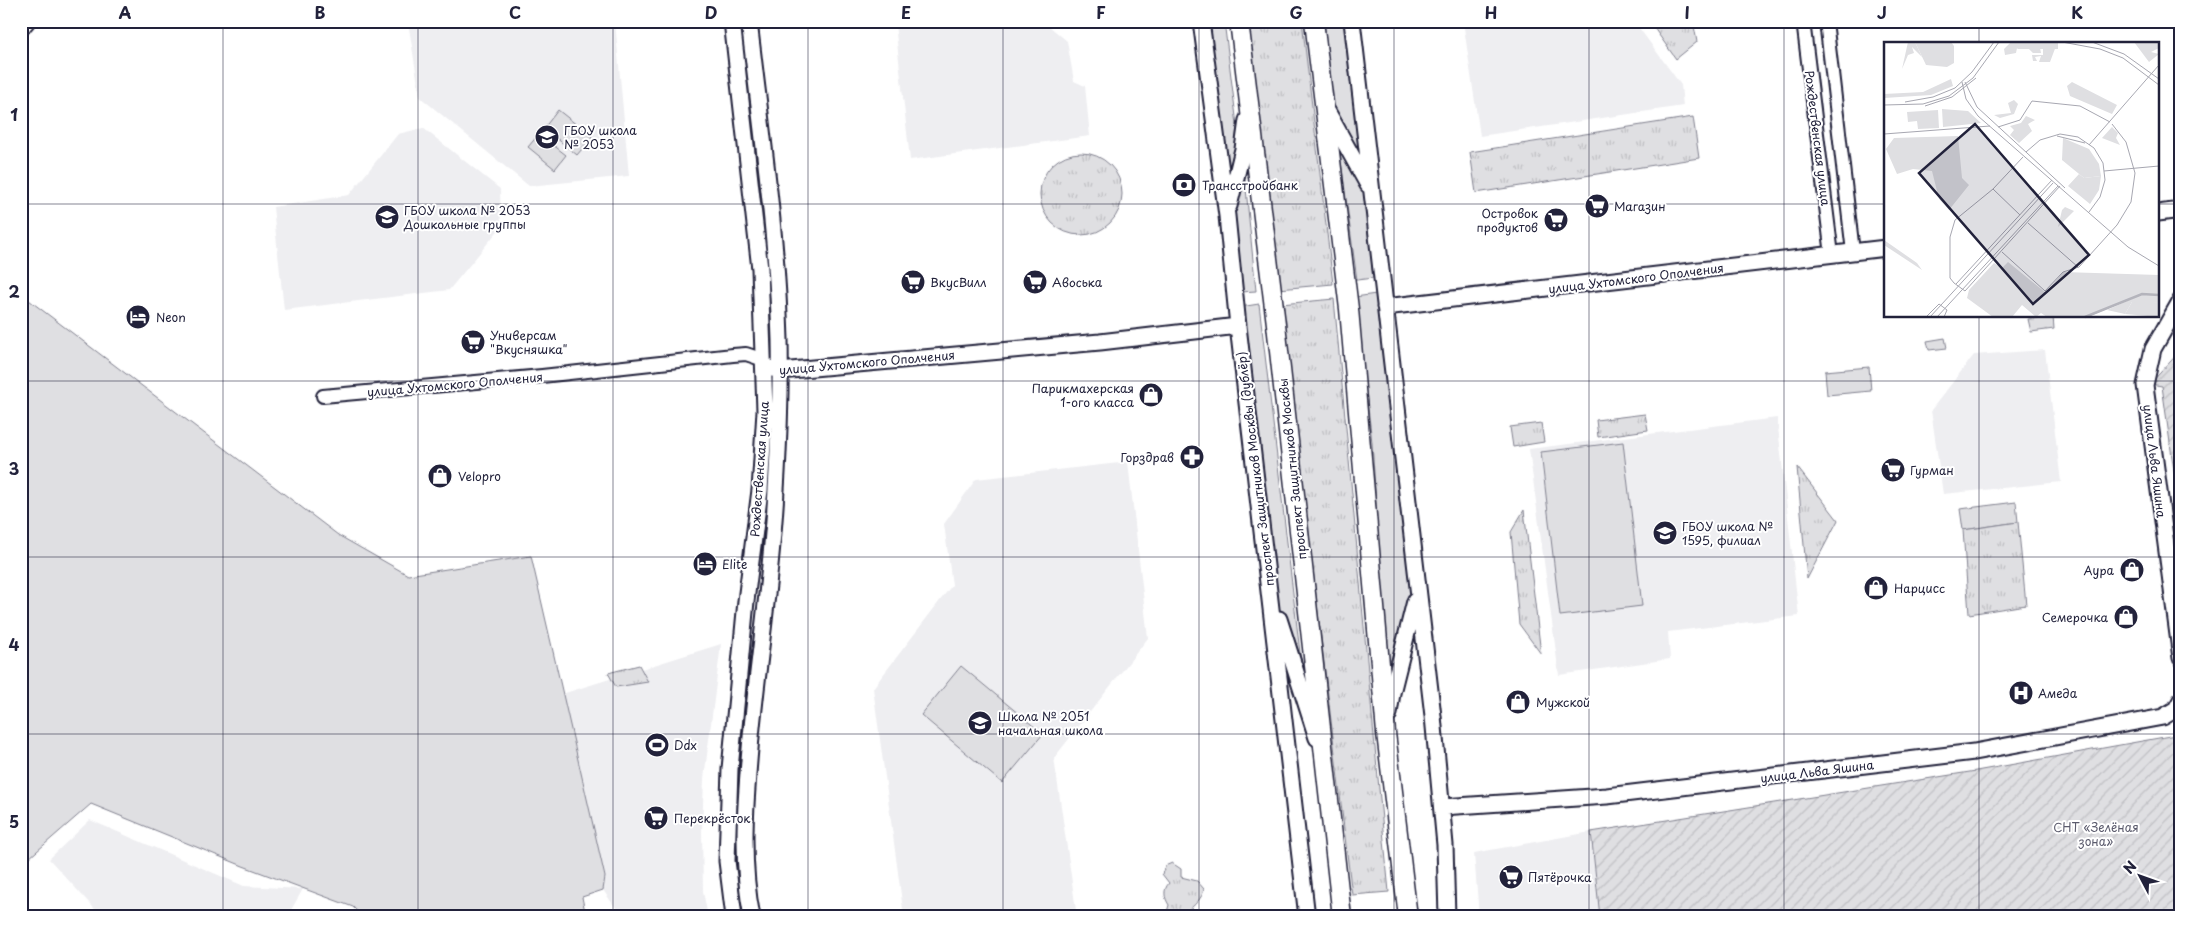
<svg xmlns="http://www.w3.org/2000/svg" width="2202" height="938" viewBox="0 0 2202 938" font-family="'Playpen Sans',sans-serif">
<defs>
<pattern id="park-tufts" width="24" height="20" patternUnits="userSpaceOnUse" patternTransform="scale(1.25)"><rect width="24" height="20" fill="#dfdfe2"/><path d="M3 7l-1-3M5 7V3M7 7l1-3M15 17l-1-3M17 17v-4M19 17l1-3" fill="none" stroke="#bfbfc3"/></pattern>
<pattern id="garden-furrows" width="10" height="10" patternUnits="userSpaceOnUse" patternTransform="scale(1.25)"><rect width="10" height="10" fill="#dfdfe2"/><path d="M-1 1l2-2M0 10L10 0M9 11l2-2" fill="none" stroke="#bfbfc3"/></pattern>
</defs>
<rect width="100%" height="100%" fill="#fff"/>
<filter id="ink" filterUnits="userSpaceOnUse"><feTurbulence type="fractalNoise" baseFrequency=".02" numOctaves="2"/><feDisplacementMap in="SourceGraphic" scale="10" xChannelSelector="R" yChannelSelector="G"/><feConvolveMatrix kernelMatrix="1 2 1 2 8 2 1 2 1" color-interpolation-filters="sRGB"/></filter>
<g filter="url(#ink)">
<path fill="#eeeef1" d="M414 21H615L629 176 529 186 420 97 409 28Z
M898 21H1043L1067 41 1074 81 1085 86 1090 136 910 160 895 24Z
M1463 21H1634L1681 85 1683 106 1480 136Z
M423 128 500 189 501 227 449 290 284 310 273 207 349 195 398 134Z
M2045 350 2061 482 1943 494 1931 410 1974 355Z
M1777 418 1799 616 1668 632 1670 659 1559 675 1529 449Z
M1128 462 1148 638 1054 758 1077 917H904L873 688 952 585 944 524 976 479Z
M721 644 704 779 702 831 703 891 708 917H622L603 890 605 877 562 694Z
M90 820 244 886 303 889 287 917H102L49 859Z
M1591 832 1600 917H1479L1474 853Z"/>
<path fill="#dfdfe2" stroke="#80808e" d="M1207 21H1224L1237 125 1235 147 1226 180Z
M1324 21H1345L1364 167 1334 107Z
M558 110 592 137 577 155 544 128Z
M539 134 566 155 555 169 528 147Z
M1339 146 1365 190 1373 278 1357 280Z
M1244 168 1256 291 1241 292 1232 213Z
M21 294 338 535 408 575 531 556 605 877 603 890 582 897 586 917H363L353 907 243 866 91 804 21 865Z
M1376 294 1411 590 1388 687 1372 442 1355 297Z
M1259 304 1303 678 1273 590 1240 307Z
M1945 338 1947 348 1929 350 1927 341Z
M1869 367 1871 391 1827 395 1825 371Z
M1623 442 1642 606 1560 616 1541 452Z
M2016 502 2018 522 1963 530 1960 509Z
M961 666 1043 734 1002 783 921 715Z"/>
<path fill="url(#park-tufts)" stroke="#80808e" d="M1248 21H1302L1333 284 1279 289Z
M1649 21H1693L1697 42 1676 59Z
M1693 117 1699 158 1476 193 1470 152Z
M1040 194a41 41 0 1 1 82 0a41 41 0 1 1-82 0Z
M1334 299C1353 496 1369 694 1389 892L1352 895 1281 304Z
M2053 316 2054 329 2031 332 2028 319Z
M1645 414 1648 430 1598 437 1596 420Z
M1541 423 1544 442 1513 447 1510 427Z
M1797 467 1838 520 1807 579Z
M1524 510 1541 654 1519 624 1511 532Z
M2018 522 2026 605 1969 614 1963 530Z
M639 665 648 682 616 687 608 673Z
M1172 863 1181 869V877L1197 881 1204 889C1203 897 1194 907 1186 911L1184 917H1169L1167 912 1169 905C1164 897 1163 890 1169 883L1162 874 1165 866Z"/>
<path fill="url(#garden-furrows)" stroke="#80808e" d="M2181 350V521L2162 386 2150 384Z
M2181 734V917H1600L1591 832 1976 771Z"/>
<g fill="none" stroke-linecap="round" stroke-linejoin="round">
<defs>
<path id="minor" d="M1803 21 1832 255
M1826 21 1853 252
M323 396 542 376 733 355 746 354 764 360"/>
<path id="tertiary" d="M732 21 760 269 765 411 760 490 746 601 730 769 727 861 734 917
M749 21C761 127 777 234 780 340 781 390 779 440 776 490 772 572 759 654 751 737 746 796 740 858 752 917
M1201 21 1227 216 1238 326 1307 917
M1352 21 1433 716 1445 845 1447 917
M21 28 27 21
M1326 109 1368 185
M1229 206 1243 149 1247 120
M2158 213 2181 210
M2181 300 2153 349 2145 385 2181 658
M1385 307 1886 248
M770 368 780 371 1100 342 1238 326
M1279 619 1317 738
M1389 714 1392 693 1415 601
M1442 807 1607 796 1974 752 2163 717 2176 709 2181 700"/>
<path id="secondary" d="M1239 21 1276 324 1342 917
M1314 21 1349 309 1386 733 1408 917"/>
</defs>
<use href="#minor" stroke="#22223b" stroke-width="16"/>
<use href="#tertiary" stroke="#22223b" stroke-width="19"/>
<use href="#secondary" stroke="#22223b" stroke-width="21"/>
<use href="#minor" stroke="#fff" stroke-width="12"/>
<use href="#tertiary" stroke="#fff" stroke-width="15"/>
<use href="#secondary" stroke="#fff" stroke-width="18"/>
</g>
</g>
<path fill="none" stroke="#22223b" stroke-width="1" stroke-opacity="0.55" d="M223 21V917M418 21V917M613 21V917M808 21V917M1003 21V917M1199 21V917M1394 21V917M1589 21V917M1784 21V917M1979 21V44M21 204H1886M2158 204H2181M1979 316V917M21 381H2181M21 557H2181M21 734H2181"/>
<defs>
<symbol id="school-disc" viewBox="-11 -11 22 22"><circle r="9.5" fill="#22223b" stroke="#fff"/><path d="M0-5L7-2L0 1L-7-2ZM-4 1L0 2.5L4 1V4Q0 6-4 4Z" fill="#fff"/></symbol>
<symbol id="bank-disc" viewBox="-11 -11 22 22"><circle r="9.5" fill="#22223b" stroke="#fff"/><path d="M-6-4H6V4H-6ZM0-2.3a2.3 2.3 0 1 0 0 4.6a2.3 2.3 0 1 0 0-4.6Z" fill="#fff"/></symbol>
<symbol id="supermarket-disc" viewBox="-11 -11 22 22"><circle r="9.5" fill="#22223b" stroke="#fff"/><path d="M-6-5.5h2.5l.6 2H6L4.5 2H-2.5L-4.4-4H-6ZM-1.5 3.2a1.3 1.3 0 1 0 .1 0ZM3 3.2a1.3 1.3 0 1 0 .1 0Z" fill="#fff"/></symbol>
<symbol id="hotel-disc" viewBox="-11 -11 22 22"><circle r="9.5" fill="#22223b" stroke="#fff"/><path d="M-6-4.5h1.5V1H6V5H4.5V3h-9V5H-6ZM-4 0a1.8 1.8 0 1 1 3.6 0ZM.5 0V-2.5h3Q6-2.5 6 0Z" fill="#fff"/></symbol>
<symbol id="shop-disc" viewBox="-11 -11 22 22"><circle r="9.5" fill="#22223b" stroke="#fff"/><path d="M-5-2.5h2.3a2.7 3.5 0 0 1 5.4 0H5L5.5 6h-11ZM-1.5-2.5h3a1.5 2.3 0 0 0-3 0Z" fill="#fff"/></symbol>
<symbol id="pharmacy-disc" viewBox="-11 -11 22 22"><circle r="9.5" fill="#22223b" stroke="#fff"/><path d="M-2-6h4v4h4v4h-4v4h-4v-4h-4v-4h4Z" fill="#fff"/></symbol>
<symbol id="hospital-disc" viewBox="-11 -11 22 22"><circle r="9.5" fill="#22223b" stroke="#fff"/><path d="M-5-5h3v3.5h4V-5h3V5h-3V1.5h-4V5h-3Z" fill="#fff"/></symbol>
<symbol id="stadium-disc" viewBox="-11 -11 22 22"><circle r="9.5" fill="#22223b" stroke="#fff"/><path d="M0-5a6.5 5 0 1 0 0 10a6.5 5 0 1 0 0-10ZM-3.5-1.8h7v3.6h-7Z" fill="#fff"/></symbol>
</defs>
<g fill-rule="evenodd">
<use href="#school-disc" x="533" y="123" width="28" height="28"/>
<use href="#bank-disc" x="1170" y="171" width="28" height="28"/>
<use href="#supermarket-disc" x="1583" y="192" width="28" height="28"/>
<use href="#school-disc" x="373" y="203" width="28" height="28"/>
<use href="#supermarket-disc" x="1542" y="206" width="28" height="28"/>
<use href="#supermarket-disc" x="899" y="268" width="28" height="28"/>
<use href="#supermarket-disc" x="1021" y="268" width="28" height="28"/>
<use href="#hotel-disc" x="124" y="303" width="28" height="28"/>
<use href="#supermarket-disc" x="459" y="328" width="28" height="28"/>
<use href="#shop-disc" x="1137" y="381" width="28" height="28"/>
<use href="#pharmacy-disc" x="1178" y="443" width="28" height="28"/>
<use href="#supermarket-disc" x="1879" y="456" width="28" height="28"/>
<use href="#shop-disc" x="426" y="462" width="28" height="28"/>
<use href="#school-disc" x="1651" y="519" width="28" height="28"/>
<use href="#hotel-disc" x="691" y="550" width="28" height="28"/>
<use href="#shop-disc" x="2118" y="556" width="28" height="28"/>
<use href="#shop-disc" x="1862" y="574" width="28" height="28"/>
<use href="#shop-disc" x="2112" y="603" width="28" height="28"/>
<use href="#hospital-disc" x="2007" y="679" width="28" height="28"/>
<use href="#shop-disc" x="1504" y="688" width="28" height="28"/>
<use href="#school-disc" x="966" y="709" width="28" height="28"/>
<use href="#stadium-disc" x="643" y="731" width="28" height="28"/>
<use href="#supermarket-disc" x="642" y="804" width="28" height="28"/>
<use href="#supermarket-disc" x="1497" y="863" width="28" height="28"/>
</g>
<g text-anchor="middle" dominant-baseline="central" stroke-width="4" stroke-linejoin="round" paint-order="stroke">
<g font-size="12" fill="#22223b" stroke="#fff" text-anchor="start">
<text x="564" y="130">ГБОУ школа<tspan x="564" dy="14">№ 2053</tspan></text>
<text x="1202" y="185">Трансстройбанк</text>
<text x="1614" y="206">Магазин</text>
<text x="404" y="210">ГБОУ школа № 2053<tspan x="404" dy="14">Дошкольные группы</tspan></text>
<text x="1538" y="213" text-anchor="end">Островок<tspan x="1538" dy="14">продуктов</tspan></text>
<text x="930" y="282">ВкусВилл</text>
<text x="1052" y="282">Авоська</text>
<text x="156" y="317">Neon</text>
<text x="490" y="335">Универсам<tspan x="490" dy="14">"Вкусняшка"</tspan></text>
<text x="1134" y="388" text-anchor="end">Парикмахерская<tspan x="1134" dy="14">1-ого класса</tspan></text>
<text x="1174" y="457" text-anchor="end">Горздрав</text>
<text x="1910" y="470">Гурман</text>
<text x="458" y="476">Velopro</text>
<text x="1682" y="526">ГБОУ школа №<tspan x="1682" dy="14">1595, филиал</tspan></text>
<text x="722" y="564">Elite</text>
<text x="2114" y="570" text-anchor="end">Аура</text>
<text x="1894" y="588">Нарцисс</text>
<text x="2108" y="617" text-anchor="end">Семерочка</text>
<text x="2038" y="693">Амеда</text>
<text x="1536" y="702">Мужской</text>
<text x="998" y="716">Школа № 2051<tspan x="998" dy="14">начальная школа</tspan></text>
<text x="674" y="745">Ddx</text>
<text x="674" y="818">Перекрёсток</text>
<text x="1528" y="877">Пятёрочка</text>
</g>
<g font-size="12" fill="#22223b" stroke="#fff">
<text transform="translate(1818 138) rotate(83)">Рождественская улица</text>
<text transform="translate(1636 278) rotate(-7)">улица Ухтомского Ополчения</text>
<text transform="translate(867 362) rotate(-5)">улица Ухтомского Ополчения</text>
<text transform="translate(455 384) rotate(-5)">улица Ухтомского Ополчения</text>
<text transform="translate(2155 461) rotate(83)">улица Льва Яшина</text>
<text transform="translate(759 469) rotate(-86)">Рождественская улица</text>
<text transform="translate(1255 469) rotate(-97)">проспект Защитников Москвы (дублёр)</text>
<text transform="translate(1292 469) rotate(-96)">проспект Защитников Москвы</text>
<text transform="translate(1817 771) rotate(-7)">улица Льва Яшина</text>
</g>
<g font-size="12" fill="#5b5b6d" stroke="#fff">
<text x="2096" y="827">СНТ «Зелёная<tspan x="2096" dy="14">зона»</tspan></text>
</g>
</g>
<g transform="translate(1884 42)">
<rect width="275" height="275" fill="#fff"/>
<path d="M67 37 69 44 47 53 0 56V52L39 50ZM188 40 233 63 228 72 186 54 183 44ZM130 58 134 62 130 72 116 76 110 73 127 71 124 61ZM58 67 84 69 97 81 59 85ZM54 68 55 86 34 87 33 79 24 80 23 70ZM74 94 78 136 85 143 65 168 55 157 48 129 29 127 13 132 2 107 10 96ZM195 132 200 136 217 134 215 148 206 162 184 144ZM263 259 275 261V275L241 272 248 260Z" fill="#dfdfe2"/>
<path d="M24 0H31L38 15 28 5 30 11 24 13 18 27ZM127 0 156 6 157 11H149L144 6H133L132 11 121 13 120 7ZM159 4H172L166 20H155L157 14 151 15 153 19H149L148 13H159ZM0 198 33 221 38 228 0 203ZM259 252 275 254V261L248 260 241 272 223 268Z" fill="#dfdfe2"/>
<path d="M31 0H67L70 4V21L63 25 42 23ZM250 0H275V6L267 10 275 12 265 20Z" fill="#dfdfe2"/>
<path d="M125 0H174V7H134ZM142 74 151 78 144 82 148 89 135 101 126 93 130 88 126 84 137 81ZM228 85 234 91 232 96 236 103 218 96ZM179 96 205 107 215 122 217 134 200 136 178 118ZM181 165 190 169 174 185 178 168Z" fill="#dfdfe2"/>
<path d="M124 220 162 251 179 230 275 233V254L259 252 204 275H163L157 271 152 275 138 263 128 275H109L83 256 85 248 110 221 118 226Z" fill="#dfdfe2"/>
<path fill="none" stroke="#b4b4bc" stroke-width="2.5" d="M201 275 258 252 275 253"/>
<path fill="none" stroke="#a7a7b1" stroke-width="1" d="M178 0 216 7 239 16 275 43M208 0 240 12 275 37M78 40 82 57 94 74 244 205 275 224M81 40 93 65 181 146M21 60 49 55 71 46 88 30 110 0M0 63 39 62 65 54 89 36 115 0M41 64 68 55 92 36M114 85 136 78 148 59 196 64 226 80M0 92 106 84M173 94 201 101M205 103 275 23M142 110 156 98 176 92 194 95 210 106 219 121 221 138 216 155 205 170M139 115 109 147 71 178 66 195V236L70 241 81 249 176 144M220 129 275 124M109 147 136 173M144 181 194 225M118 210 161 249 179 230 195 225 233 183 247 160 251 131 242 100 228 82M72 242 168 138M42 275 55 262 63 268 60 275M46 275 169 141M53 275 174 144"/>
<path fill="#22223b" fill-opacity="0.15" stroke="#22223b" stroke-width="2.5" d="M91 82 205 213 149 262 35 131Z"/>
<rect width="275" height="275" fill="none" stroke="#22223b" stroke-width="2.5"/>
</g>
<rect width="2202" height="938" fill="none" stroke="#fff" stroke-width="55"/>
<g transform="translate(2140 876) rotate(311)" stroke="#ffffff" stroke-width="4" paint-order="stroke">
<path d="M0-4L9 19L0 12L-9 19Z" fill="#22223b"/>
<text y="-8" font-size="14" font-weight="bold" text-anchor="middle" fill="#22223b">N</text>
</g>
<rect x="28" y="28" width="2146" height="882" fill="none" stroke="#22223b" stroke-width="2"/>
<g font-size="16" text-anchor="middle" font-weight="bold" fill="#22223b">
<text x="125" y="19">A</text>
<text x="320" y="19">B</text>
<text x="515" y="19">C</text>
<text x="711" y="19">D</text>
<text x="906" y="19">E</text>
<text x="1101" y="19">F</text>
<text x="1296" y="19">G</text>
<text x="1491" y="19">H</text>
<text x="1687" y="19">I</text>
<text x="1882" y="19">J</text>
<text x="2077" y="19">K</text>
<text x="14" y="121">1</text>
<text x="14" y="298">2</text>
<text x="14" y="475">3</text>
<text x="14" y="651">4</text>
<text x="14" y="828">5</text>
</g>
</svg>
